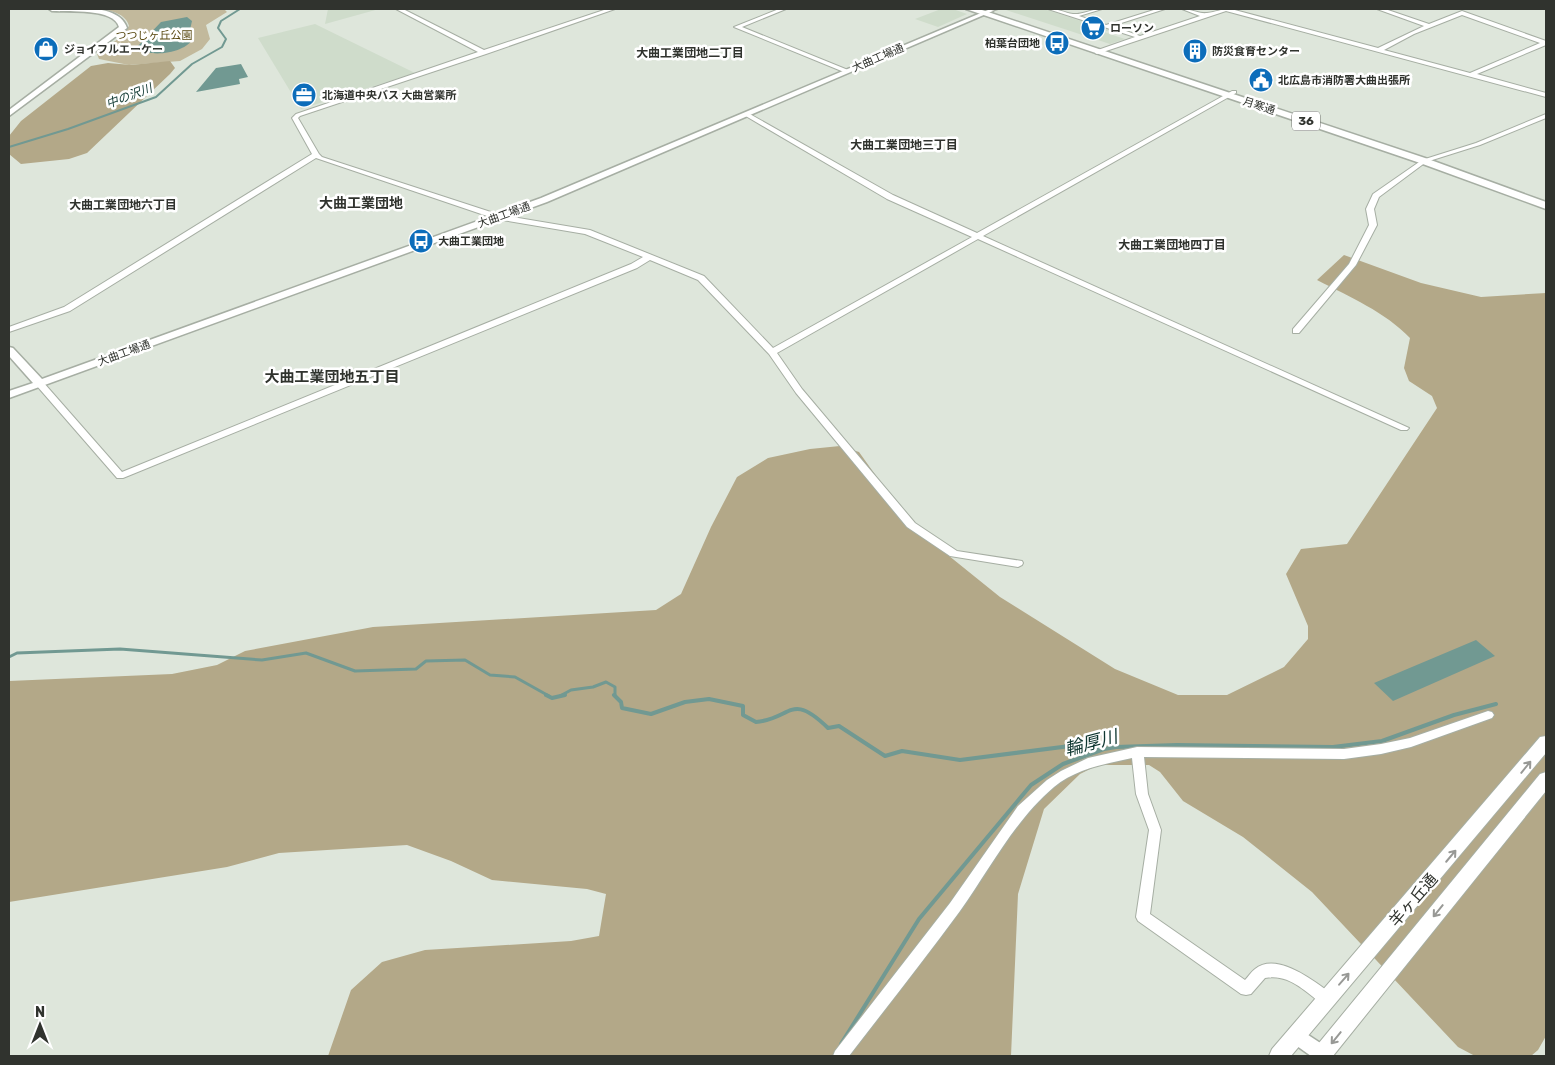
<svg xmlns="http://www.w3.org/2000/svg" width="1555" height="1065" viewBox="0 0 1555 1065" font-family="Rubik,'Noto Sans JP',sans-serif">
<rect width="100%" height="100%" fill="#dee6db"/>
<path fill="#cfdccb" d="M328 9H379L325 24Z
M941 9H953L967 14 938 27 915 19Z
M1003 9H1044L1109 30 1104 32 1125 39 1110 44Z
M315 24 415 73 301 109 258 38Z"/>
<path fill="#c2b99c" d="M99 9H224L227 12 206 25 210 39 202 49 180 61 129 65 99 59 97 54 118 39 129 26C126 14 111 10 99 9Z"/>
<path fill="#b3a888" d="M170 61 175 68 170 74 87 153 69 159 21 164 9 154V136L21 121 91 66 108 63 131 65Z
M1344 255 1421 283 1481 297 1546 293V1036L1538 1050 1531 1056H1475L1458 1047 1312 892 1243 837 1183 801 1160 772 1149 765H1098L1080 774 1044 809 1018 894 1011 1056H328L351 990 382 962 425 950 571 941 599 936 606 894 587 889 492 880 451 861 407 845 279 853 227 867 9 902V681L172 674 217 665 245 651 373 627 656 610 681 594 711 527 737 477 768 458 810 449 840 446 859 452 899 508 933 543 1000 597 1115 669 1178 695H1227L1284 667 1308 639V626L1286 574 1301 549 1347 544 1437 408 1432 396 1409 381 1404 368 1410 338C1385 312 1350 297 1317 280Z"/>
<path fill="#719992" d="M187 17 192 21 189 34 194 37C187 53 152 58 138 49V46L161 22Z
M241 64 248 77 239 79 240 84 196 92 216 68Z
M1476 640 1495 656 1393 701 1374 683Z"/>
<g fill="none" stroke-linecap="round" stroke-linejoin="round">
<path stroke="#719992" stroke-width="2" d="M9 147 68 129 156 97 192 64 222 47 226 39 218 28 221 21 240 9"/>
<path stroke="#719992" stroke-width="3" d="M9 657 17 653 120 649 262 660 306 653 355 671 416 669 426 661 465 660 490 675 515 677 549 696
M560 696 571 690 593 687 606 682 615 687V696"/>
<path stroke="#719992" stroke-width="4" d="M546 695 552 698 565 695
M614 695 621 702 622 708 651 714 685 702 709 699 743 706V715L756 722C792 719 790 691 828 728L839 726 885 756 902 751 960 760 1086 744 1104 749
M841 1044 919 919 1031 785 1063 764 1104 749 1116 747 1177 745 1333 747 1382 741 1454 715 1496 704"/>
<defs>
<path id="minor" d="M396 9H403L484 50 607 9H615L486 54 300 116 298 118 319 154 322 157 500 215 590 230 704 276 773 348 972 237 887 199 744 115V113H748L893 195 977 233 1232 91H1236V93L983 236 1409 428 1407 430H1401L978 239 777 353 802 389 915 523 957 551 1022 561 1023 563 1022 565 1018 567 950 556 907 527 796 393 769 354 698 280 650 260 637 268 123 478H117L37 386 36 384 37 382H43L122 472 631 264 643 257 585 234 496 219 316 158 70 311 9 332V327L64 307 312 154 292 118 296 114 478 52Z
M779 9H786L742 27 848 70V72H844L734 27Z
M991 9H998L988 12V10Z
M1048 9C1057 8 1064 13 1073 14 1082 15 1092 9 1102 9L1079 16 1106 25 1157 9H1165L1112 26 1140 36 1200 16 1182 9C1191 9 1199 14 1207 13 1216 12 1220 9 1231 9L1378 48 1424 26 1377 9H1385L1429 24 1462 11 1546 41V45L1477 74 1546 93V97L1226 11 1097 54 1095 53V51L1135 37ZM1462 15 1540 43 1470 73 1384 50 1414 34Z
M1546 114V118L1480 145 1426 162 1379 197 1374 209 1377 225 1356 265 1299 333H1293V329L1349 264 1369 225 1366 209 1373 194 1422 160 1476 143Z
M1488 711 1492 712 1494 715 1492 718 1411 747 1381 754 1344 759 1144 757 1148 794 1161 830 1150 914 1245 980C1248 977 1251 972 1255 969 1277 951 1315 982 1332 994L1334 999 1332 1004 1327 1006 1322 1004C1305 991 1288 973 1265 978L1251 994 1246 995 1241 994 1138 921 1136 917 1149 830 1136 794 1132 758C1104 764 1076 769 1054 787 1014 821 990 869 960 911 924 960 886 1008 849 1056H833L835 1051 950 903 1018 806 1047 780 1061 771 1088 758 1137 747 1344 749 1381 744 1410 738Z"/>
<path id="tertiary" d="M49 9C71 9 119 2 127 28L9 116V110L119 27C114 8 69 12 52 11Z
M988 10 993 11 547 202 9 398V391L33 383 9 356V347L13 348 42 379 541 198Z
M1296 1027 1331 1050 1334 1056H1311L1290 1041 1287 1035 1290 1029Z"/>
<path id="secondary" d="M1546 736V753L1291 1056H1269L1272 1049 1540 737Z
M1546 772V791L1333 1056H1311L1314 1049 1540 774Z"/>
<path id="trunk" d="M966 9H979L1428 159 1546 202V209L1420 163Z"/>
</defs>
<use href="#minor" stroke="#a6aea3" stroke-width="2"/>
<use href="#tertiary" stroke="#a6aea3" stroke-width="3"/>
<use href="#secondary" stroke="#a6aea3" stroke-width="2"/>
<use href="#trunk" stroke="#a6aea3" stroke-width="3"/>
<use href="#minor" fill="#fff" fill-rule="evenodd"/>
<use href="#tertiary" fill="#fff" fill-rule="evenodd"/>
<use href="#secondary" fill="#fff" fill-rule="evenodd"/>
<use href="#trunk" fill="#fff" fill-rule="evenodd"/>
</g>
<defs><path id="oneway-shaft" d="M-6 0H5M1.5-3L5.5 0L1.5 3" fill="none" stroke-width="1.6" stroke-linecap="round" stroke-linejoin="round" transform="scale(1.25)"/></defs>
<g stroke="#989996">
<use href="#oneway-shaft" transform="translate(1526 767) rotate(-51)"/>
<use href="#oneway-shaft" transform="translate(1451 856) rotate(-50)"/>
<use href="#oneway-shaft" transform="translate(1438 911) rotate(129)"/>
<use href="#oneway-shaft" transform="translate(1344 979) rotate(-49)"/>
<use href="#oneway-shaft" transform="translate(1336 1038) rotate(129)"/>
</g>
<defs>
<symbol id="supermarket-disc" viewBox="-11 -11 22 22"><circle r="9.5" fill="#0c6dba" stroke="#fff"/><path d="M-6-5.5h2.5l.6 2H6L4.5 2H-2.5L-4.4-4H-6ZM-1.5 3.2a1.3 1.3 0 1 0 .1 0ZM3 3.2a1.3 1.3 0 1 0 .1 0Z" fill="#fff"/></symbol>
<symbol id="bus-disc" viewBox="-11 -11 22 22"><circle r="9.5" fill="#0c6dba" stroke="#fff"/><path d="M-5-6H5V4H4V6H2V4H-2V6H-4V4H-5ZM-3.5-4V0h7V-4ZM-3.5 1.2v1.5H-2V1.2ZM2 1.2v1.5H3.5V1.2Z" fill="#fff"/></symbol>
<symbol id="shop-disc" viewBox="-11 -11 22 22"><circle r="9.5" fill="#0c6dba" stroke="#fff"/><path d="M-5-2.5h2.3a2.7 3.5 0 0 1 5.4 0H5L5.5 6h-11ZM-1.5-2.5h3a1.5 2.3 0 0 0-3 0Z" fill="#fff"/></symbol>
<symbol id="building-disc" viewBox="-11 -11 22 22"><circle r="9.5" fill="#0c6dba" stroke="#fff"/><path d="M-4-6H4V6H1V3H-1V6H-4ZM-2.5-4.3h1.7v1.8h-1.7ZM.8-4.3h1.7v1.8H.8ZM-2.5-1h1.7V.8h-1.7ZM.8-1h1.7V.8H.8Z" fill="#fff"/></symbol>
<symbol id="civic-disc" viewBox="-11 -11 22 22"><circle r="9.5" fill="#0c6dba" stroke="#fff"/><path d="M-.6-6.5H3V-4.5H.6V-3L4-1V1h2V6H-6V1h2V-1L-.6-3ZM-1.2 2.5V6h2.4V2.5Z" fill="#fff"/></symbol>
<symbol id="office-disc" viewBox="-11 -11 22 22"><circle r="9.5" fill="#0c6dba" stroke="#fff"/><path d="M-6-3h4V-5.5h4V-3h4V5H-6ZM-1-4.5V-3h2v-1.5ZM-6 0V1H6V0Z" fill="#fff"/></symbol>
</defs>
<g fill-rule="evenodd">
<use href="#supermarket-disc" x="1079" y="14" width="28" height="28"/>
<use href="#bus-disc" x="1043" y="29" width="28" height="28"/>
<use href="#shop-disc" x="32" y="35" width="28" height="28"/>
<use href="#building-disc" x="1181" y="37" width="28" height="28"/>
<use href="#civic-disc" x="1247" y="66" width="28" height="28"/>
<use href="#office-disc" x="290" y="81" width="28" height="28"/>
<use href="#bus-disc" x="407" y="227" width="28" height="28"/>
</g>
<g text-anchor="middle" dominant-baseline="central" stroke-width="5" stroke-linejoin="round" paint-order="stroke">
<g font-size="11" font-weight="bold" fill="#30332e" stroke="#fff" text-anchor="start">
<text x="1110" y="28">ローソン</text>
<text x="1040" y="43" text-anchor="end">柏葉台団地</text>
<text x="64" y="49">ジョイフルエーケー</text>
<text x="1212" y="51">防災食育センター</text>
<text x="1278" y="80">北広島市消防署大曲出張所</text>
<text x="322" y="95">北海道中央バス 大曲営業所</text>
<text x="438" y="241">大曲工業団地</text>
</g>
<g font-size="11" fill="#594910" stroke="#fff">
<text x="154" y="35">つつじヶ丘公園</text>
</g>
<g font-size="11" fill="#30332e" stroke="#fff">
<text transform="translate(878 58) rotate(-23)">大曲工場通</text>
<text transform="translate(1259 106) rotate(18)">月寒通</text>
<text transform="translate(504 215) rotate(-20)">大曲工場通</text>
<text transform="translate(124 353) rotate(-20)">大曲工場通</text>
</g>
<g font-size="12" font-weight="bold" fill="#30332e" stroke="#fff">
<text x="690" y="53">大曲工業団地二丁目</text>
<text x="904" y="145">大曲工業団地三丁目</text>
<text x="123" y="205">大曲工業団地六丁目</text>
<text x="1172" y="245">大曲工業団地四丁目</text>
</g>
<g font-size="12" font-style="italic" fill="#0f3731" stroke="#fff">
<text transform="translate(129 96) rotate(-21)">中の沢川</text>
</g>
<rect fill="#fff" stroke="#6e706d" stroke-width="1" x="1292" y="111.5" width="28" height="19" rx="4"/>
<g font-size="12" font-weight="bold" fill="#30332e">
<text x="1306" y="121">36</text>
</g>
<g font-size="14" font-weight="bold" fill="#30332e" stroke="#fff">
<text x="361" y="203">大曲工業団地</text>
</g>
<g font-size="15" font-weight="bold" fill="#30332e" stroke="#fff">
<text x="332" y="377">大曲工業団地五丁目</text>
</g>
<g font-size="16" fill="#30332e" stroke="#fff">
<text transform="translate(1413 900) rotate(-49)">羊ヶ丘通</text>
</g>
<g font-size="18" font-style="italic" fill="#0f3731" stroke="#fff">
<text transform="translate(1091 743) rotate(-15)">輪厚川</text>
</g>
</g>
<rect width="1555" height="1065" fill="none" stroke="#30332e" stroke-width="20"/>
<g transform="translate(40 1025)" stroke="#ffffff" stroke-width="4" paint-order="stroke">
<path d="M0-4L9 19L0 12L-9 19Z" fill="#30332e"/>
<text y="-8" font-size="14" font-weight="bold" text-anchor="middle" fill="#30332e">N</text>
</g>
</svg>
